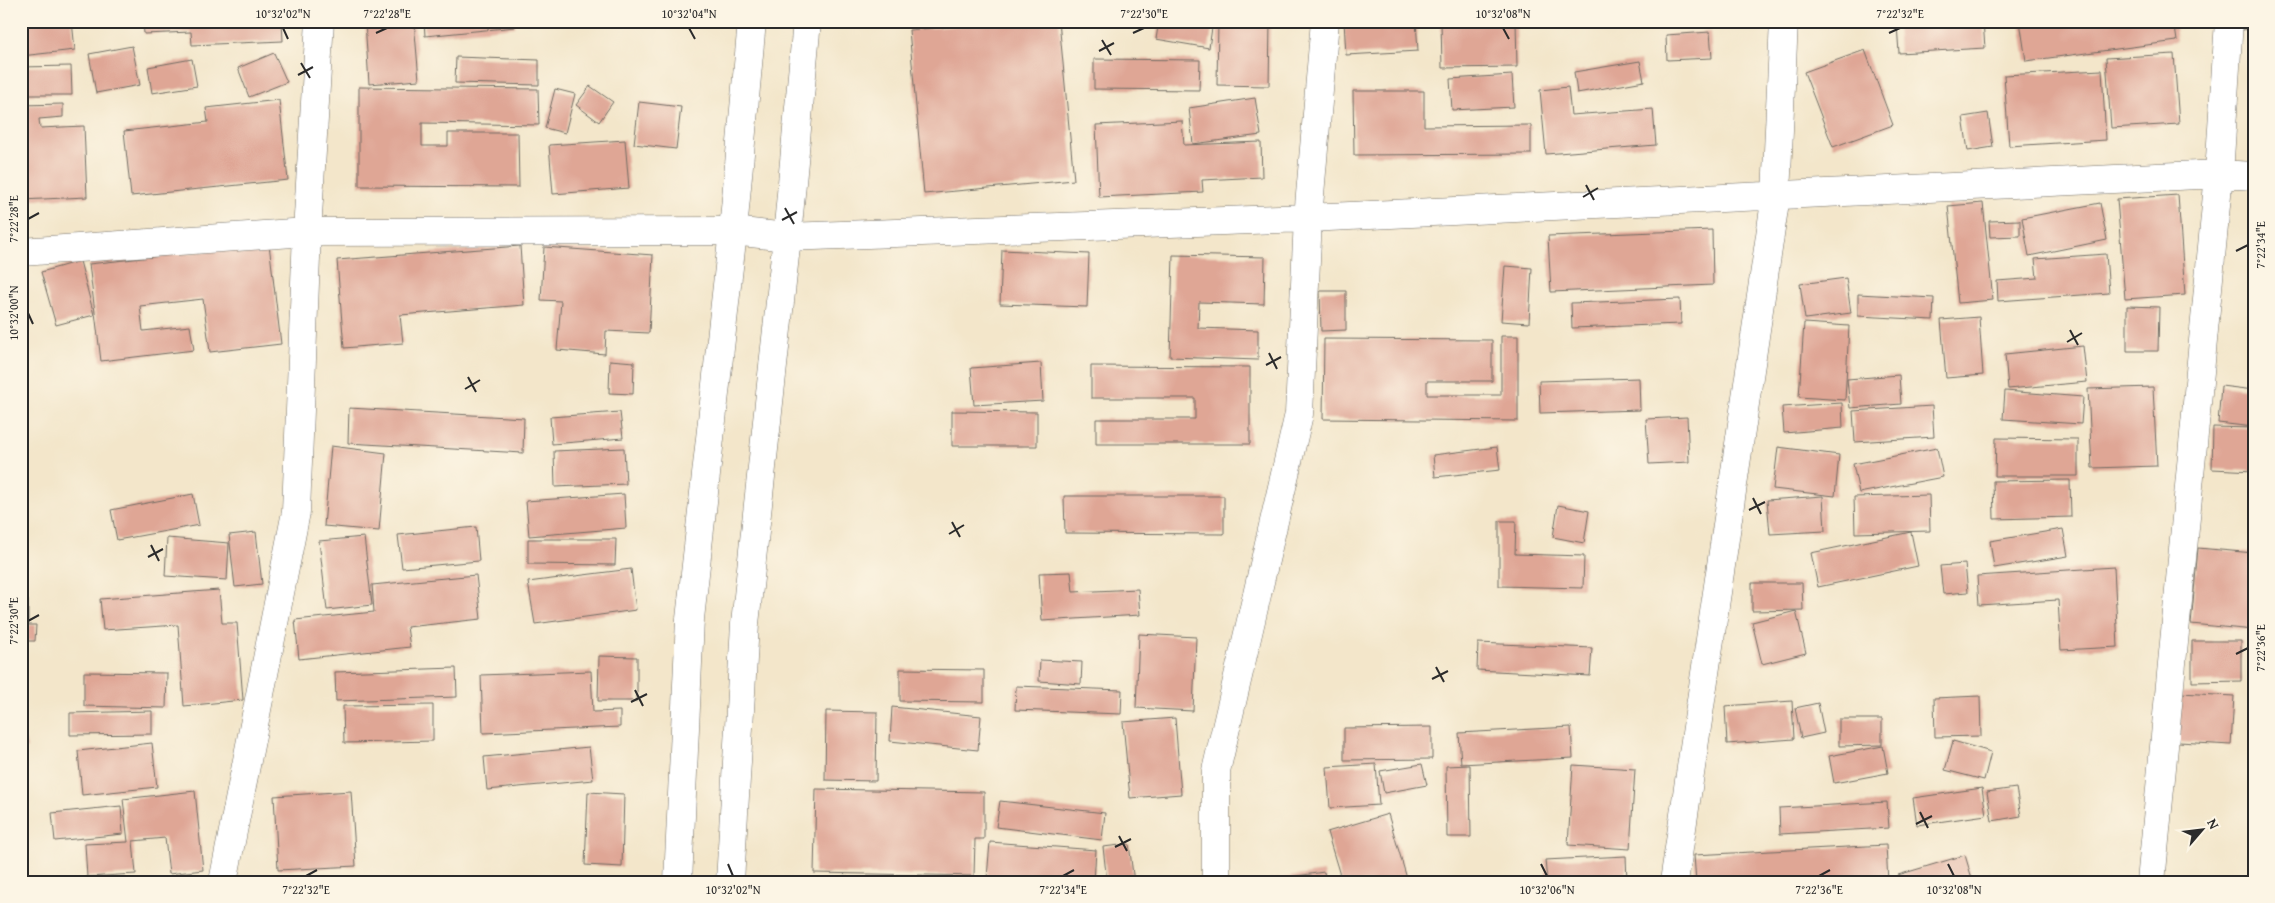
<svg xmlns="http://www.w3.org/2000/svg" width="2275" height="903" viewBox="0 0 2275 903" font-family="'Gentium Book Plus',serif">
<rect width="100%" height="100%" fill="#fcf5e5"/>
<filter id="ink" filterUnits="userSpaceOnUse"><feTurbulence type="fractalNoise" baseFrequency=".02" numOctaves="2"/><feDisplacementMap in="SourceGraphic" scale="10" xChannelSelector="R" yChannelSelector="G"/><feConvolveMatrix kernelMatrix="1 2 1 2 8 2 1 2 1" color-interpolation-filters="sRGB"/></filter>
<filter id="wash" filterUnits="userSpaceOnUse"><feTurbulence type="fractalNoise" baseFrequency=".0096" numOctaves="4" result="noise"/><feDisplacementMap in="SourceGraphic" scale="20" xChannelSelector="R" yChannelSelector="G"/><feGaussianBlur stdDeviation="1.12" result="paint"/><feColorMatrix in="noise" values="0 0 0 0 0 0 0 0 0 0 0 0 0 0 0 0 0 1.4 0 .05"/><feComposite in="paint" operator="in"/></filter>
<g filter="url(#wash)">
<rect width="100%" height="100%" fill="#f3e6ca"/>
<g id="blocks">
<path fill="#dfa695" d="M21 21H72L75 50 21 56Z
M143 21H282L283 41 192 45 191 32 144 34Z
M365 21H414L419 80 369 84Z
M424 21H514L515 27 425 36Z
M1014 21H1059L1074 180 924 194 909 30Z
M1159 21H1213L1209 48 1156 39Z
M1218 21H1270L1269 86 1217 85Z
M1344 21H1416L1418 51 1346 55Z
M1441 21H1516L1517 67 1442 68Z
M1955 21H1983L1985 48 1899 53 1897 25Z
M2020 21H2174L2177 41 2026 61Z
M2243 21H2254V31L2242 29Z
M1710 32 1712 58 1667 60 1666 35Z
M132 46 140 85 96 93 89 54Z
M1865 50 1893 125 1833 147 1804 72Z
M274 53 287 82 249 97 238 68Z
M2174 54 2179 124 2111 128 2106 58Z
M456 57 539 60V85L455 83Z
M192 59 197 86 152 93 148 67Z
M1094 59 1200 60 1199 90 1094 89Z
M1640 61 1644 81 1577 93 1574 72Z
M71 66 72 95H21V67Z
M2102 70 2106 140 2009 146 2004 75Z
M1512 75 1514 107 1452 110 1450 79Z
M590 86 613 102 599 122 576 105Z
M359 87 538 89 539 125 422 123V146H448V133H518L519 187 359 186Z
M1568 87 1571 115 1653 109 1656 145 1546 154 1540 90Z
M555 89 575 94 565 133 545 128Z
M1353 91H1424V126L1531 125V154L1354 155Z
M1255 98 1261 135 1193 144 1189 108Z
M279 100 288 180 131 196 124 131 208 122 206 108Z
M639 102 681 107 676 149 634 144Z
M63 104V117L39 119 40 128 84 126 87 197 21 200V105Z
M1988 113 1993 147 1968 151 1963 117Z
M1182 121 1184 145 1261 142 1262 177 1202 180 1203 192 1099 197 1096 125Z
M625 140 629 188 553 194 549 145Z
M2178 195 2185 295 2125 299 2117 199Z
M1983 203 1993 300 1958 303 1948 206Z
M2100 203 2107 240 2029 256 2022 218Z
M2020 220V236L1990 237 1989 221Z
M2252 229H2254V294H2250Z
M1712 230 1713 285 1551 292 1548 236Z
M269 244 281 344 210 352 203 299 140 306 143 331 190 326 194 350 101 361 89 264Z
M520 246 524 305 400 315 403 343 344 348 337 260Z
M544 247 653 255 649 333 606 331 605 354 557 350 561 301 541 300Z
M1002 250 1089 254 1087 307 1000 304Z
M2106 254 2109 293 1998 301 1997 281 2037 278 2035 259Z
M1173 255 1265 257 1264 304 1199 302 1198 328 1258 330V360L1170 357Z
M80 261 94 315 56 325 41 272Z
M1505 266 1532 268 1529 323 1501 321Z
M1846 278 1851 313 1805 319 1800 284Z
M1320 291H1346V330L1321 331Z
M1858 294 1934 298 1933 320 1858 316Z
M1680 299 1681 324 1572 328 1571 303Z
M2127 306 2159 307 2158 351H2127Z
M1979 317 1983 375 1946 378 1941 320Z
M1804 323 1849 326 1845 400 1799 397Z
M1501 336H1518V421L1323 419 1324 339 1492 340V381H1427V395H1501Z
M2083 346 2087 382 2008 389 2005 354Z
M610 360 634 362 633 394 609 393Z
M1041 363 1043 401 974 405 971 368Z
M1091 366 1250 367V444H1096V419H1195V398H1091Z
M1899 375 1901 404 1850 408 1847 379Z
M1639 378 1640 410 1540 413 1539 381Z
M2221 386 2254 390V427L2218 423Z
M2153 387 2157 466 2092 468 2088 389Z
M2005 391 2083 397 2081 424 2003 419Z
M1842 403 1843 428 1784 433 1782 407Z
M1932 406 1934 437 1855 442 1853 411Z
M349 408 524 418 523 453 348 443Z
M952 411 1037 412V446H952Z
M620 412 623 438 552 444 550 417Z
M1687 417 1689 462 1649 464 1646 419Z
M2213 427 2254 428V471L2212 469Z
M1996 438 2078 439V476H1995Z
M331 446 386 453 379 531 324 526Z
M1497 447 1500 470 1435 477 1433 455Z
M1778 447 1839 455 1835 496 1773 489Z
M624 448 626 484 555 487 554 451Z
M1937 448 1943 477 1859 493 1853 464Z
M2070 480 2071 517 1994 519 1993 481Z
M193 494 199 525 117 540 111 510Z
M624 494 626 528 529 536 526 501Z
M1929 495 1930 531 1855 533 1854 497Z
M1064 496H1224V534L1065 533Z
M1823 496 1825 531 1770 534 1767 500Z
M1558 505 1589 511 1584 543 1553 537Z
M1499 521H1516L1515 554 1584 556 1583 588 1499 586Z
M476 527 479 561 402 568 398 535Z
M2063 529 2068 556 1994 568 1990 541Z
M256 532 262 584 235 587 229 535Z
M1911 532 1918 566 1818 587 1811 553Z
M364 537 372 605 327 610 319 541Z
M167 538 229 543 227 580 165 576Z
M528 539H616L615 565 528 564Z
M2198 548 2254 553V630L2191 624Z
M1965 564 1968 592 1943 594 1940 566Z
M2114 567 2118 647 2061 650 2058 600 1979 605 1977 576Z
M631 569 636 610 535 624 528 582Z
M1071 572 1073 592 1138 589 1140 615 1042 621 1039 573Z
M476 575 481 619 407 627 410 647 299 659 295 620 374 612 372 585Z
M1752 583H1802L1803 610 1752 611Z
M219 590 222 623H237L243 700 184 706 178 625 103 630 100 599Z
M21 599 28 600V625H36L35 641H21Z
M1796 611 1806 653 1762 664 1752 622Z
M1139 634 1196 637 1193 711 1136 708Z
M2192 641H2241V681L2192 682Z
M1478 643 1592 648 1590 676 1477 670Z
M599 656 637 657V701H598Z
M1040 660 1082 662 1081 684 1039 681Z
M456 668 457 697 336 701 335 672Z
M900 669 984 670V702L900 701Z
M591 671 593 712 620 711V727L483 733 481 675Z
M84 672 167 673 166 708 84 706Z
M1016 686 1122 690 1121 714 1015 710Z
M2181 693 2234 696 2231 745 2179 742Z
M1980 696 1981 736 1935 737 1934 698Z
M1792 701 1794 739 1727 744 1725 706Z
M1818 703 1824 733 1801 738 1795 708Z
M433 705V741L344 743 343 706Z
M892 707 981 716 978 750 890 741Z
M152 711V734L70 735V713Z
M826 711 877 712 876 781 825 780Z
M1175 718 1181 794 1130 798 1123 722Z
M1839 719H1882V745L1839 746Z
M21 724 27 748 21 749Z
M1432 727V759L1344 760V728Z
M1571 727 1573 758 1461 764 1459 733Z
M1953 741 1991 752 1984 780 1945 770Z
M152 743 157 787 82 795 78 751Z
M1883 746 1888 773 1834 783 1829 756Z
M589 747 593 780 487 790 484 757Z
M1376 764 1379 805 1330 808 1327 767Z
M1422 764 1427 785 1384 793 1380 771Z
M1470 765 1471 837H1447L1446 766Z
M1573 765 1635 769 1630 849 1568 845Z
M1982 788 1986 815 1917 825 1913 798Z
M2016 788 2021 816 1992 821 1987 792Z
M816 789 984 792V839H975L974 876 814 873Z
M195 791 203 870 169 874 165 838 133 841 136 874 87 877 85 844 128 842 123 799Z
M351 791 356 866 278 870 274 796Z
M588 792 624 794 622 867 585 865Z
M1000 801 1105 813 1102 840 996 827Z
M1887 802 1889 828 1780 834 1779 808Z
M121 806 123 834 55 841 52 813Z
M1388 814 1408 882H1342L1327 832Z
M990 842 1096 850 1094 882H1046L987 878Z
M1129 844 1134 882H1107L1103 847Z
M1886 845 1888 882H1696L1694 855Z
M1965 855 1973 882H1899L1898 875Z
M1626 856 1627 882H1547L1545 860Z
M1324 872 1326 882H1269V880Z"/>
</g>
</g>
<g filter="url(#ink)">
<use href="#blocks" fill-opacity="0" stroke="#716c63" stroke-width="1"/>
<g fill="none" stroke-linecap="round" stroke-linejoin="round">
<defs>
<path id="minor" d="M21 252 307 232 733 231 787 237 1308 218 2219 174 2254 176
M223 882 296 512 307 232 320 21
M1216 882V771L1299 414 1308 218 1325 21
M1674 882 1776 195 1784 21
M2151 882 2219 174 2229 21"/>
<path id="major" d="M678 882 690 619 733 231 752 21
M730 882 745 624 787 237 807 21"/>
</defs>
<use href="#minor" stroke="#716c63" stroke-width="29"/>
<use href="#major" stroke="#716c63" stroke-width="29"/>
<use href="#minor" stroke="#fff" stroke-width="28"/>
<use href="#major" stroke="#fff" stroke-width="28"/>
</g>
</g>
<path fill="none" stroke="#2b2b2b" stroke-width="2" d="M283 28 288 39M689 28 695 39M1503 28 1509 39M376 33 387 28M1133 33 1144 28M1889 33 1900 28M1102 40 1111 55M1099 51 1114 43M301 63 310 78M298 75 313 67M1586 185 1594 200M1583 197 1598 188M785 208 794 224M28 219 39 213M782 220 797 212M2236 251 2248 245M28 313 33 324M2070 330 2078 345M2067 342 2082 333M1269 353 1277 369M1266 365 1281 357M468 377 476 392M465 389 480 380M1753 498 1761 514M1749 510 1765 502M952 522 960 537M949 534 964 525M151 545 159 561M148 557 163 549M28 621 39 615M2236 654 2248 648M1436 667 1444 682M1432 679 1448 671M635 690 643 706M631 702 647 694M1920 812 1928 828M1916 824 1932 816M1119 836 1127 851M1115 847 1131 839M728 864 733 876M1541 864 1547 876M1948 864 1954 876M306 876 317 870M1063 876 1074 870M1819 876 1830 870"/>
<rect width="2275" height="903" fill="none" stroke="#fcf5e5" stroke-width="55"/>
<g transform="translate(2202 830) rotate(62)" stroke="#fcf5e5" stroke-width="4" paint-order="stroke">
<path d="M0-4L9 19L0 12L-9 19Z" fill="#2b2b2b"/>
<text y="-8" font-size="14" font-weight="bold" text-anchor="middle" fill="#2b2b2b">N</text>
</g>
<rect x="28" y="28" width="2220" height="848" fill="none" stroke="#2b2b2b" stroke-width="2"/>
<g font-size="12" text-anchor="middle" fill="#2b2b2b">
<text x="283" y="18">10°32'02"N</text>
<text x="387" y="18">7°22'28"E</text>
<text x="689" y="18">10°32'04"N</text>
<text x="1144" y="18">7°22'30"E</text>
<text x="1503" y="18">10°32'08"N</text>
<text x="1900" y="18">7°22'32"E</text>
<text transform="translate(14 219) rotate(-90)" y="4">7°22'28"E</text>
<text transform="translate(2261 245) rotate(-90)" y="4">7°22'34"E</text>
<text transform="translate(14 313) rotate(-90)" y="4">10°32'00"N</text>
<text transform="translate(14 621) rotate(-90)" y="4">7°22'30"E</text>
<text transform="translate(2261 648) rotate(-90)" y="4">7°22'36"E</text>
<text x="306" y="894">7°22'32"E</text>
<text x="733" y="894">10°32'02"N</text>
<text x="1063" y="894">7°22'34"E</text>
<text x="1547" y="894">10°32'06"N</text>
<text x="1819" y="894">7°22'36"E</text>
<text x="1954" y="894">10°32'08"N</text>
</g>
</svg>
